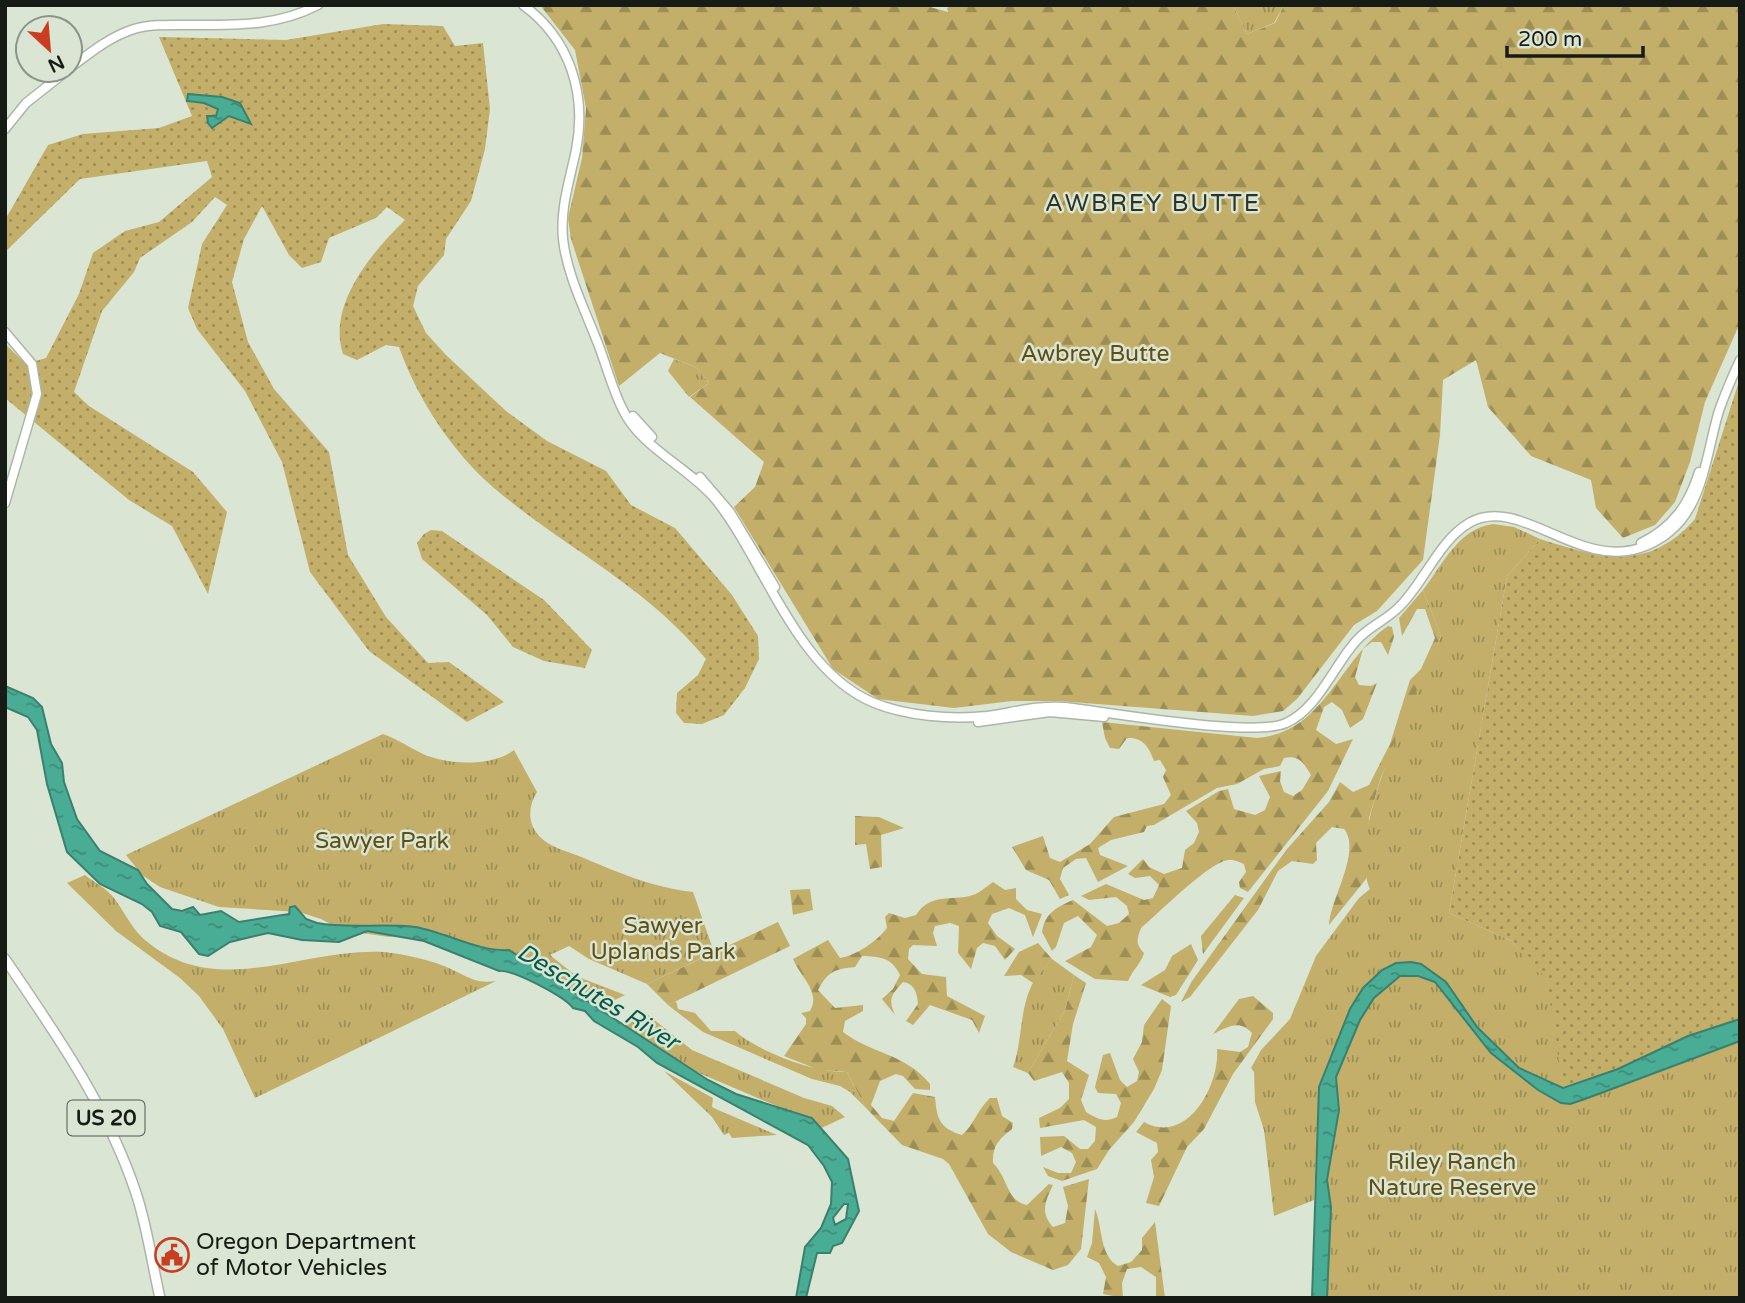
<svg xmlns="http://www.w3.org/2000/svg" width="1745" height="1303" font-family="'Varela Round',sans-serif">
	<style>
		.grass { fill: url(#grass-dots) }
		.forest { fill: url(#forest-firs) }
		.park { fill: url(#park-tufts) }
		.water { fill: url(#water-ripples); stroke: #3a806e; stroke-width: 2; fill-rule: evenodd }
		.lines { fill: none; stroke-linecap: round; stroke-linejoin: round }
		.secondary-casing { stroke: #acb6a7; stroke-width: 11 }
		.primary-casing { stroke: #acb6a7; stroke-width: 12 }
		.secondary { stroke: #fff; stroke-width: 8 }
		.primary { stroke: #fff; stroke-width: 9 }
		.labels { text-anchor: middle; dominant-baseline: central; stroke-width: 5; stroke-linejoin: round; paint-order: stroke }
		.shield { fill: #dae5d4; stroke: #52584e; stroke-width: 2 }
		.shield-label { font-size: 21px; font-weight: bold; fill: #171b15 }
		.park-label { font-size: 23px; fill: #5f4f14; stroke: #dae5d4 }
		.poi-label { font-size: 23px; fill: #171b15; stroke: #dae5d4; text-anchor: start }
		.neighbourhood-label { font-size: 24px; letter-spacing: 2px; fill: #2c3428; stroke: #dae5d4 }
		.water-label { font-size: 24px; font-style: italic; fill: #035a4a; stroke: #dae5d4 }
	</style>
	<defs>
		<pattern id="grass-dots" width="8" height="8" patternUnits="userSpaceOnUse" patternTransform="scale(1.75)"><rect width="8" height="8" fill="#c3af6a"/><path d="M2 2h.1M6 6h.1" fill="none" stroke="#9d8e56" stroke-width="1.8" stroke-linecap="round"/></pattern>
		<pattern id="forest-firs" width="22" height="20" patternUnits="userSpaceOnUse" patternTransform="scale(1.75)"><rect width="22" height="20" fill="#c3af6a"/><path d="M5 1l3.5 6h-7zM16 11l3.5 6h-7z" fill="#9d8e56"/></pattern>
		<pattern id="park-tufts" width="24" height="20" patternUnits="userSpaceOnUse" patternTransform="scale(1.75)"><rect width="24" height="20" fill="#c3af6a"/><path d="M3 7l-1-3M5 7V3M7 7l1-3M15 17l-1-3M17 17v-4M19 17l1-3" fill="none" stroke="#9d8e56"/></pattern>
		<pattern id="water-ripples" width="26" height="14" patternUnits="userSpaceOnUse" patternTransform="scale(1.75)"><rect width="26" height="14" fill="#49ac94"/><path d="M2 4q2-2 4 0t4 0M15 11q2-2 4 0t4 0" fill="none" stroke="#3c8b78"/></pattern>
	</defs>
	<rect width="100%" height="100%" fill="#dae5d4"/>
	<g class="grass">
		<path d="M383,24l60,2 12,20 28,-3 7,66 -5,40 -14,52 -25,38 -2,16 -26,31 -5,20 13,27 20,22 60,56 41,30 59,30 25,34 44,23 57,67 26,41 1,23 -14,29 -21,27 -22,9 -18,-1 -8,-10 1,-20 21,-18 8,-16c-62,-75 -140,-110 -212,-171 -42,-36 -77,-90 -95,-141l-13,-2 -29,15 -14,-6c-16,-49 29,-102 62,-134l-18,-13 -11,11 -47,20 -8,24 -19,6 -13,-13 -27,-49 -18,33 -12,43 16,60 26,47 55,63 19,103 38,62 42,46 21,-1 55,40 -37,20 -98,-71 -59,-79 -28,-110 -37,-71 -48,-62 -9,-21 14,-64 25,-39 -12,-8 -23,25 -52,36 -6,14 -32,39 -28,81 15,14 104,66 34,40 -19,82 -36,-68 -43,-26 -124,-102v-54l21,20 20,-6 33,-64 14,-41 32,-22 34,-9 53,-45 -5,-16 -127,18 -75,73v-32l43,-75 35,-11 76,-6 33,-12 -33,-79 127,3z"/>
		<path d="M1740,378v641l-52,17 -70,33 -56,18 -28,-115 -22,-31 -63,-28 58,-337 33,-37c61,19 107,34 155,-20z"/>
		<path d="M431,530l11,1 102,69 48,50 -7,18 -41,-7 -31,-14 -26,-32 -65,-56 -5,-16 7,-9z"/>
	</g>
	<g class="forest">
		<path d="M540,5h383l25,7 -1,-4 6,-3h280l14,29 28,-11 9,-18h456v318l-35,79 -15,60 -15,40 -20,23 -32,13 -27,-30 -5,-28 -60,-24 -43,-49 -12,-47 -33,20 -3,55 -17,125 -46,51 -23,14 -57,74 -14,12 -30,5 -195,-15h-46l-58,7 -76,-9 -45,-30 -99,-162 21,-20 9,-25 -74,-65 19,-14 -14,-16 -35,-14 -41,33 -48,-147 -3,-21 14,-60 4,-50 -11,-58z"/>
		<path d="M1423,590l18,46 -60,141 -12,41 -3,61 -37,46c1,-25 33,-74 15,-96l-12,-2 -16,16 1,17 -4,4 -21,-3 -14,10 -20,39 -68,87 -9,5 11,-21 95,-132 42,-47 11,-20 13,10 16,-7 21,-41 20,-64 11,-11 14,-31 -10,-29h-8l-15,27 -3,-18z"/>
		<path d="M1388,626l4,1 2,10 -6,18 -7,-13h-9l-9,7 -8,28 4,8 12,1 6,-3 -14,36 -13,9 -8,-18 -10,-8 -8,5 -8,23 20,14 17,-5 -25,52 -80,101 -8,-4 -1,-6 7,-10 -2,-8c-6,-2 -10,-5 -16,-4 -20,3 -69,53 -87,68 -4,11 -6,16 3,25 -2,9 -12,18 -16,28l-33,-2 -30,-18 26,-14 6,-12 -19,-19 -14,7 -8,24 -4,4 -10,-19c3,-19 15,-25 31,-32l34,26 12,-3 10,-9 -2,-8 -11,-9 -27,3 -8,-4 25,-12 38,16 9,-2 6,-13 -9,-9 -15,2 -7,-4 15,-15 6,8 15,7 18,-6 3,-18 9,-7 5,-11 -2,-9 -11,-12 33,-20 9,-2 6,20 21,6 10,-5 5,-13 -11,-21 22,-5 -1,10 4,11 9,4 9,-6 9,-15c-7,-12 -12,-20 -27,-17l-4,8 -16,3 -27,15 -20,4 -63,37 -7,1 -3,6 -33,8 -13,8 2,7 28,11 -30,16 -12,-24 -10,1 -13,9 -3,11 9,16 -9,4 -11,-19 -23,-10 -14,-23 31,-11 7,22 10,4 30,-18 24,-27 50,-13 7,-9 -8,-18 3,-7 -6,-10 -6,1c-5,-14 -11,-24 -27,-23l-8,11 -9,-1 -5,-10 -3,-16 155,16c68,-6 80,-76 131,-112z"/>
		<path d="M855,816l24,1 25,11 -23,7 1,32 -12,2 -4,-25 -11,1z"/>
		<path d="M993,882l12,8 11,-2v11l11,11 15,4 -9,23 -8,-22 -16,-7 -17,6 -4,9 9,13 18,13 -10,11 -10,-14 -12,-3 -6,5 -6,21 -13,-16 1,-27 -9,-3 -15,3 -2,7 4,13 -24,-1 -4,4 -1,10 14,15 24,3 1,19 38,20 -6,17 -7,-13 -42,-15 -17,20 -7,-4 12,-17c-1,-11 -3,-20 -15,-22 -12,13 -15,17 -8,33l-13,-16 11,-10 7,-14c-9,-18 -19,-18 -38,-19l-7,11c-20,2 -27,4 -37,23l17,18 28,-3v6l-18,10 -2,11c28,22 62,21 87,52v6l-15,-1 -12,-13 -7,-2 -16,7 -9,24 11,13 12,3 19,-28 22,4c2,20 3,31 27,38 12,-10 15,-25 28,-37h7l5,18 11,7 -1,6c-13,10 -20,17 -19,34 15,14 13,38 34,42l22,-21 4,1c-8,17 -13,27 0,42l12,-4 3,-17 -5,-19 26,-8 -8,70 -13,16 -15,5 -42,-18 -23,-18 -39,-70 -6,-5 -41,-14 -37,-38 -18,-35 -28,-2 -35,-14 22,-32v-6l-5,-5 9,-2c11,-19 -9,-33 -17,-52l35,-19 12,18c17,-3 36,-16 47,-30l-2,-11 4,-4 16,5 11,-3c15,-23 34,-13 57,-20 7,-2 14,-9 20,-13z"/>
		<path d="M810,889l3,21 -20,5 -3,-25z"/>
		<path d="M1235,895l9,3 -41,56 -2,-18z"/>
		<path d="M778,922l12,24 -122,59 -21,-21z"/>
		<path d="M1038,943l14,16 -19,24 -12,-8 -17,1 15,-24z"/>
		<path d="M1191,944l7,16 -22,35 -6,2 -29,-12 24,-15 7,-14z"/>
		<path d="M1074,975l12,8 -13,41 -6,37 22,14 -8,25 5,12c12,7 18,11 31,5l4,-14 -5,-9 -18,-1 -3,-6 8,-32 7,-2 10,27 7,7 10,-6 2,-9 -6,-13 9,-17 2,-17 18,-26 9,7 -9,64 -8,19 -20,33 -25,28 -12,19 -35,12 -14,-5 -5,-9 15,6h13l5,-11 -4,-9 -11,-6 -20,9 -1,-19 24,-1 16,13h8l7,-8 1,-14 -12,-7 -44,8 -1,-10 21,-10 9,-9v-16l-7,-11 -28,9 -6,-8 37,-63z"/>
		<path d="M1253,996l20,17v6l-40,55 -29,55 -17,18 -28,59 -13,-3 8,-26 -3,-17 7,-8 -1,-9 -21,-11 8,-10c43,24 76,-37 73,-73l23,3 8,-5 4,-14c-13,-14 -24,-6 -39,1l26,-35z"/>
		<path d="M1095,1209c8,18 4,46 23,57l13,-4 11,-12v-12l13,-16 10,76h-9v-21l-15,-10 -14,2 -5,14 1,15 -20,-4 3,-17 -7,-14 -12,-6 5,-14z"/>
	</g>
	<g class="park">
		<path d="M1233,5h51l-10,18 -27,11z"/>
		<path d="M674,359l21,8 14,16 -20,14 -21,-26z"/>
		<path d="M1493,524l21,3 26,12 -33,37 -58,337 63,28 22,30 12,4 17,113 -44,-20 -42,-41 -31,-45 -25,-18 -25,-1 -14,7 -19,18 -13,21 -20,55 -6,8 -6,37 -4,91 -40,16 -10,-86 -9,-28 -1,-30 -3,-4 10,-18 29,-31 26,-63 43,-58 11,-9c-26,-56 47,-198 71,-253l-18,-46c19,-25 36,-62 70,-66z"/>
		<path d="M383,734c14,5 26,13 40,20 25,11 69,13 91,-4l23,42c-9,14 -10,32 3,45 10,10 26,14 39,19 38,16 72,31 114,36l21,60 -67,32 -58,-25 -20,-13 -19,9 26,21 49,19 -33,16 -16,-17 -27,-17 -110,-45 -50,5 -47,-7 -21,-11 -22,-7 -80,-5 -59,-20 -18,-12 -16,-20z"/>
		<path d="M85,875c9,7 22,14 29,23 12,16 19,34 36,46 71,55 155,3 234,8 20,2 48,8 67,17 17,8 25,15 45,12l-241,117 -32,-69 -24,-33 -19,-18 -64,-47 -49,-48z"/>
		<path d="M1052,959l22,16 -9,35 -37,63 -15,-6c10,-27 6,-60 21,-86 5,-7 12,-14 18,-22z"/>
		<path d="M1408,974l27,8 56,71 46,37 24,13 24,-4 155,-58v257h-413l4,-91 -4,-27 12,-70 -3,-33 24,-57 14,-22 27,-22z"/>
		<path d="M676,1001l2,8 17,4 16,18h24c24,21 79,42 112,41l18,35 -15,-15 -10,-6 -28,-7 -109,-47 -35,-27z"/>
		<path d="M647,1014l45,36 112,48 28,8 13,11 -30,14 -29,-21 -108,-46 -58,-37z"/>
		<path d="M664,1071l49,27 -1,9 6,3 59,25 -45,3 -3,-5 -5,2 -12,-18z"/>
	</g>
	<g class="water">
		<path d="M188,94l34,3 18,6 11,21 -22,-8 -17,12 -4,-5 -1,-7h9l2,-7 -14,-6 -17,-2z"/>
		<path d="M5,686l28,12 9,9 9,37 11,19 2,19 13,37 23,32 38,19 9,14 25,25 10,2 11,-4 7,8 21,-4 18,11 50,-8 1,-7 5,-1 11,13 11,4c31,6 66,0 98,4 31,5 63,25 94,23l199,130 28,14 76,24 36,41 11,52 -17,32 -9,3 -3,7h-13l-11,45h-10l9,-51 16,-19 10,-24 1,-22 -8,-16 -16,-21 -151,-82 -19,-16 -44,-26 -9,-10 -12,-3c-8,-11 -60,-39 -74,-37l-75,-30 -57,-10 -28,11 -37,-2 -34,-7 -38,9 -22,14 -9,-2 -18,-22 -21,-6 -8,-14 -10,-8 -42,-20 -33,-32 -20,-68 -10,-54 -9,-13 -23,-10zM844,1204h4l-2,15 -11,6 -2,-7z"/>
		<path d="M1411,962l10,2 25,18 31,45 42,41 44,20 55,-19 70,-33 52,-17v22l-155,58 -15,5 -9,-1 -23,-13 -47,-37 -56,-71 -17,-6h-18l-26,22 -14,22 -24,57 3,33 -12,70 4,27 -4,91h-15l7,-211 31,-78 13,-21 19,-18 14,-7z"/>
	</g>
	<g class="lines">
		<g class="secondary-casing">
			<g id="secondary">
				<path d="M523,5c47,34 64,89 53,145 -6,29 -16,58 -13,89 4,37 24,75 37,110 7,19 13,41 22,59 18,40 67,59 94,92 49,62 80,169 156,202 33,14 80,18 115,14 27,-4 51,-11 78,-9 42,5 189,31 221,16 32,-14 48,-58 71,-83 14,-15 32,-21 45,-36 23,-24 38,-64 67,-81 50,-29 108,46 171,25 62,-21 63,-81 78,-134 6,-19 14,-36 22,-54"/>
				<path d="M70,68c20,-15 39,-31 64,-39 17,-5 35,-4 53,-4 46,0 89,2 131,-20"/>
				<path d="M5,129l21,-26 42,-33"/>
				<path d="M5,332l27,32 5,30 -32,109"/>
				<path d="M633,416l19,21"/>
				<path d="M700,477l30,35 45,75"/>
				<path d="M1641,543c31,-15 48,-38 58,-71"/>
				<path d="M978,722l72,-10 54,5"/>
			</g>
		</g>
		<g class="primary-casing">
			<path id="primary" d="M5,959c51,75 102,147 131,234 11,33 16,70 24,105"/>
		</g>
		<use href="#secondary" class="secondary"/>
		<use href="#primary" class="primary"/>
	</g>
	<defs>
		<g id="civic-ring" transform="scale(1.75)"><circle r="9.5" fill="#dae5d4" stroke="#c93e21" stroke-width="1.5"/><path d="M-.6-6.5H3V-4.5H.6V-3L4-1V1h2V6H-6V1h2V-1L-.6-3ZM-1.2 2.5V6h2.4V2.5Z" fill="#c93e21"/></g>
	</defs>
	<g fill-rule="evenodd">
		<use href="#civic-ring" x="172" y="1255"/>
	</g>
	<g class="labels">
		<rect class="shield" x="67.5" y="1100.5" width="77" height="35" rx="5"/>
		<g class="shield-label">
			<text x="106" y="1118">US 20</text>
		</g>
		<g class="park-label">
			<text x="1095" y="354">Awbrey Butte</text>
			<text x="382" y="841">Sawyer Park</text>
			<text x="663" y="926">Sawyer<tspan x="663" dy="26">Uplands Park</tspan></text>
			<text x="1452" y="1162">Riley Ranch<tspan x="1452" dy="26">Nature Reserve</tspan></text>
		</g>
		<g class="poi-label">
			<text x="196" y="1242">Oregon Department<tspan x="196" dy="26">of Motor Vehicles</tspan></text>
		</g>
		<g class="neighbourhood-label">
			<text x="1153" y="203">AWBREY BUTTE</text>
		</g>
		<g class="water-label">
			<text transform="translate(598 997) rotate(31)">Deschutes River</text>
		</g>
	</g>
	<rect width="1745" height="1303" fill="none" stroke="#171b15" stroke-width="14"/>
	<g transform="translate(49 49) rotate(154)"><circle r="33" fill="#dae5d4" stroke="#8c9488" stroke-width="2"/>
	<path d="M0-5L12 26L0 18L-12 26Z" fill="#c93e21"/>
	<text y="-10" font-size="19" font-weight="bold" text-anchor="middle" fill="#171b15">N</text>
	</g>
	<path d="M1507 46v10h136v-10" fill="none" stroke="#171b15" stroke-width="3.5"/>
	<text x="1518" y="46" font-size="21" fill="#171b15" stroke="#dae5d4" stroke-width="5" paint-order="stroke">200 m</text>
</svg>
